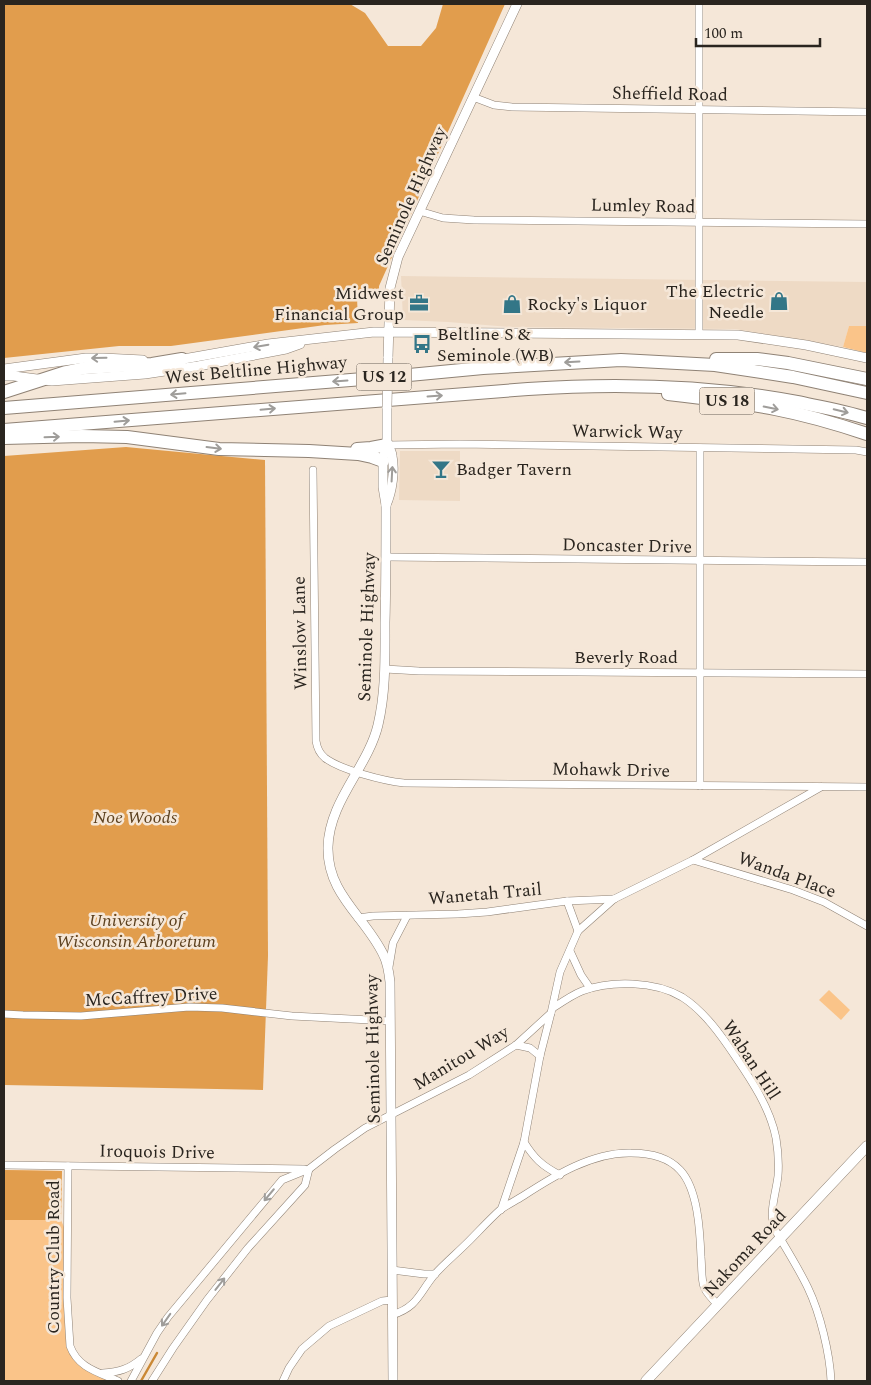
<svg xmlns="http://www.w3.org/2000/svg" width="871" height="1385" font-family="Spectral,serif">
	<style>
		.built { fill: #eedac5 }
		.green { fill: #fac489 }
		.forest { fill: #e19d4d }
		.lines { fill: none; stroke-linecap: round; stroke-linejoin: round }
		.stream { stroke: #ca8835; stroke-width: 2.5 }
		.minor-casing { stroke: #8f8275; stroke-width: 8 }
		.tertiary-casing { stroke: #8f8275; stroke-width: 10 }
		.secondary-casing { stroke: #8f8275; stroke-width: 11 }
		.motorway-casing { stroke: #8f8275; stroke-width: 14 }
		.minor { stroke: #fff; stroke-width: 7 }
		.tertiary { stroke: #fff; stroke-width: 9 }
		.secondary { stroke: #fff; stroke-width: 10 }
		.motorway { stroke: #fff; stroke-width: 12 }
		.tertiary-bridge-casing { stroke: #8f8275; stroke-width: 10; stroke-linecap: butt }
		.tertiary-bridge { stroke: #fff; stroke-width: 9 }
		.oneway { stroke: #9f9d9a }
		.labels { text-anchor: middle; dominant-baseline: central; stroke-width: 5; stroke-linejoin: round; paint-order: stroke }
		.shield { fill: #f5e7d8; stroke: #675f56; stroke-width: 1 }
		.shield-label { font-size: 16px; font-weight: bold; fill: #2a251f }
		.street-label { font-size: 18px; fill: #2a251f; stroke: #f5e7d8 }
		.poi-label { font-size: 18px; fill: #2a251f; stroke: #f5e7d8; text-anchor: start }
		.park-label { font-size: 18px; font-style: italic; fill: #5d411f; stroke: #f5e7d8 }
	</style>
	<rect width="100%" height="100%" fill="#f5e7d8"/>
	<g class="built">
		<path d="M401,276l466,6v44h-18l-6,21 -108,-18 -224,-2 -63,-5 -45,-2z"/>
		<path d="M400,451h60v50l-61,-1z"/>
	</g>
	<g class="green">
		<path d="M849,326h18v27l-24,-6z"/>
		<path d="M829,990l21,20 -9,10 -22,-20z"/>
		<path d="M4,1170l58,1 -1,49 6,14 1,101 11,27 39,19h-114z"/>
	</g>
	<g class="forest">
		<path d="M4,4h346l15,9 23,33h33l15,-18 7,-24h62l-126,282v7l-22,4 1,26 -33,2 -154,21h-52l-115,12z"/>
		<path d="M126,447l139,13 3,496 -5,134 -259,-5v-629z"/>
		<path d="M4,1170l58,1 -1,49h-57z"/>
	</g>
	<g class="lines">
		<path class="stream" d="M141,1381l16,-28"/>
		<g class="minor-casing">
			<g id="minor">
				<path d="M699,4v331"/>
				<path d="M473,97l21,8 18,2 355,5"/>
				<path d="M419,211l24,7 31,2 393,4"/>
				<path d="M387,445l73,-1 396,6 11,2"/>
				<path d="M700,448v338"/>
				<path d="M313,470l3,271c1,7 3,12 9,17 16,12 59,23 79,25l463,4"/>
				<path d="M386,557l481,5"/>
				<path d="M385,669l34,2 448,3"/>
				<path d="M693,860l100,30 31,12 43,24"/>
				<path d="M567,901l11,30"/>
				<path d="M358,918l15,-2 85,-2 29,-2 80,-11 47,-2"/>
				<path d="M570,951l11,24 9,13"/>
				<path d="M389,967l4,-24 14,-27"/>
				<path d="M553,1008c9,-6 19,-13 29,-17 29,-11 73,-10 100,6 22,14 39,38 53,59 17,25 35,52 41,82 2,12 3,25 2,38 -2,17 -9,35 -4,52 11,19 25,41 34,60 12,25 22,66 23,93"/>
				<path d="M4,1014l19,1 58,1 108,-9 33,1 70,8 98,5"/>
				<path d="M516,1045l14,3 10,8"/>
				<path d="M524,1142c10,16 18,24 36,33"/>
				<path d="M4,1165l300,4"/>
				<path d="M68,1166l-1,132 3,48c8,22 28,26 48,35"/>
				<path d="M501,1210l23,-68 16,-86 11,-43"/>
				<path d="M392,1270l32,4h11"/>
				<path d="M392,1315c26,-8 27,-22 43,-41 10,-11 22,-21 33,-32 10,-10 21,-22 32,-32 7,-5 15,-9 23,-14 31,-20 69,-44 108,-43 17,0 36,3 49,17 18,19 20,61 21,87 1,9 0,21 3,30 3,7 9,13 14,18"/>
				<path d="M103,1373c16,-1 26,-4 38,-14"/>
				<path d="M131,1381l26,-48 11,-16 114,-137 27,-11 26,-20 30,-21 104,-53 47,-30 35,-32 9,-41 18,-41 36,-32 79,-39 128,-73"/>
				<path d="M152,1381l21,-33 34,-48 41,-52 57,-63 4,-16"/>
				<path d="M283,1381l6,-13 13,-19 27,-23 53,-25 10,-1"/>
			</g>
		</g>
		<g class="tertiary-casing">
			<g id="tertiary">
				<path d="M388,358l2,-70 8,-31 119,-253"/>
				<path d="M178,360l90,-16 106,-12 364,3 68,10 61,13"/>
				<path d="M4,369l82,-11h17l40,2"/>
				<path d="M4,376h10l38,5 93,-7 53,-8 88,-17 14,-5"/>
				<path d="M387,407v38l-4,13v29l3,18c0,39 0,78 -1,118 0,34 1,68 -7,102 -10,42 -49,76 -50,122 -1,48 38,70 56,109 4,8 5,17 6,26l3,399"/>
				<path d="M386,505c6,-13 9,-35 6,-49 0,-5 -3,-8 -5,-11"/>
			</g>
		</g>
		<g class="secondary-casing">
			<path id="secondary" d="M646,1381l221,-235"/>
		</g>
		<g class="motorway-casing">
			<g id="motorway">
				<path d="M716,359h41l31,4 79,16"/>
				<path d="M4,392l62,-20 19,-4 67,-4 30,-5"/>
				<path d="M668,394c36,4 72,8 107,15 31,6 62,15 92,25"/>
				<path d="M4,408l384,-31 95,-9 138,-8 94,5 78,12 74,16"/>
				<path d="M4,430l524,-41c90,-6 180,-4 269,13 24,5 47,9 70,16"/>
				<path d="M4,438l78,-2 45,1 92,12 90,2 49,3 14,3 11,4"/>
				<path d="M357,449l14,-1 16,-3"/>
			</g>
		</g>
		<use href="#minor" class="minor"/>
		<use href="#tertiary" class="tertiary"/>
		<use href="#secondary" class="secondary"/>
		<use href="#motorway" class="motorway"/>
		<g class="tertiary-bridge-casing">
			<path id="tertiary-bridge" d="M387,407l1,-49"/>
		</g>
		<use href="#tertiary-bridge" class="tertiary-bridge"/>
	</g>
	<defs><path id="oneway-shaft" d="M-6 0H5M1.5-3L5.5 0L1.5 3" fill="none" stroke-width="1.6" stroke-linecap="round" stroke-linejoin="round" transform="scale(1.25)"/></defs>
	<g class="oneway">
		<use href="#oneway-shaft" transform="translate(261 346) rotate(170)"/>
		<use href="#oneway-shaft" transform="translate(99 358) rotate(179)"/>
		<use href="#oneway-shaft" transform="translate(572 362) rotate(177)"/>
		<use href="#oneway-shaft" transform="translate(340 381) rotate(176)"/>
		<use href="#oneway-shaft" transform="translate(178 394) rotate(175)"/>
		<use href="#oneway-shaft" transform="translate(435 396) rotate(-4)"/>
		<use href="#oneway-shaft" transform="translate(771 408) rotate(11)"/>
		<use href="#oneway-shaft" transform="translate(268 409) rotate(-5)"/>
		<use href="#oneway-shaft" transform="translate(841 411) rotate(13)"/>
		<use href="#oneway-shaft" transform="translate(122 421) rotate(-5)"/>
		<use href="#oneway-shaft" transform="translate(52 437) rotate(-2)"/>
		<use href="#oneway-shaft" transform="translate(214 448) rotate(7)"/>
		<use href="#oneway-shaft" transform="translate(392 474) rotate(-87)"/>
		<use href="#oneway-shaft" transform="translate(269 1195) rotate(130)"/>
		<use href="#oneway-shaft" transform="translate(220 1284) rotate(-52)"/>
		<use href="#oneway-shaft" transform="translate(166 1320) rotate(125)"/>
	</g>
	<defs>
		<g id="shop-bare" transform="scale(1.5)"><path d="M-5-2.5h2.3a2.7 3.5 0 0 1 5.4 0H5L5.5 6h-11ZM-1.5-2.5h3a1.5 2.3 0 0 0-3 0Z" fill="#337687" stroke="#f5e7d8" stroke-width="2.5" paint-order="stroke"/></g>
		<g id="office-bare" transform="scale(1.5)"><path d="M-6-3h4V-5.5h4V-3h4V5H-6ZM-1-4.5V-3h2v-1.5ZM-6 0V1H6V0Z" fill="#337687" stroke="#f5e7d8" stroke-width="2.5" paint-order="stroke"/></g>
		<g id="bus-bare" transform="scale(1.5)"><path d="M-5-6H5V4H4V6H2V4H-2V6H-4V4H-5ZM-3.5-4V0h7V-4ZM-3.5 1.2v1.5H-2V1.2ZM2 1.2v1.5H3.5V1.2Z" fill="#337687" stroke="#f5e7d8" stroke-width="2.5" paint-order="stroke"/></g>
		<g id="bar-bare" transform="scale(1.5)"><path d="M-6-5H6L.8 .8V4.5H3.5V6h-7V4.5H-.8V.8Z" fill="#337687" stroke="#f5e7d8" stroke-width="2.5" paint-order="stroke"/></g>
	</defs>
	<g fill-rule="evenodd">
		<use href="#shop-bare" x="779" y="301"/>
		<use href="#office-bare" x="419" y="303"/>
		<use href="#shop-bare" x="512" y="304"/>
		<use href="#bus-bare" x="422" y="344"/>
		<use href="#bar-bare" x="441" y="469"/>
	</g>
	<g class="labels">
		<g class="shield">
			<rect x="356.5" y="363.5" width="55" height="27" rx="4"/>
			<rect x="699.5" y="387.5" width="55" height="27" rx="4"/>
		</g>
		<g class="shield-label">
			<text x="384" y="377">US 12</text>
			<text x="727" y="401">US 18</text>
		</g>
		<g class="street-label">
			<text transform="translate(670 94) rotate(1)">Sheffield Road</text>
			<text transform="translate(411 196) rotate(-66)">Seminole Highway</text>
			<text transform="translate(643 206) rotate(1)">Lumley Road</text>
			<text transform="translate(256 370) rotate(-5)">West Beltline Highway</text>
			<text transform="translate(627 432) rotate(1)">Warwick Way</text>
			<text transform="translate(627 546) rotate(1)">Doncaster Drive</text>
			<text transform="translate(367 627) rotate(-88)">Seminole Highway</text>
			<text transform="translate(300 633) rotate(-91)">Winslow Lane</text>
			<text x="626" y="657">Beverly Road</text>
			<text transform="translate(611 770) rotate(1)">Mohawk Drive</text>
			<text transform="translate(787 875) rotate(20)">Wanda Place</text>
			<text transform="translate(485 894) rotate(-5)">Wanetah Trail</text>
			<text transform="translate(151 997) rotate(-3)">McCaffrey Drive</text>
			<text transform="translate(373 1049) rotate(-91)">Seminole Highway</text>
			<text transform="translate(461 1058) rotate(-31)">Manitou Way</text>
			<text transform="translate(751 1060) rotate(57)">Waban Hill</text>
			<text transform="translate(157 1152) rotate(1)">Iroquois Drive</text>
			<text transform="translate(745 1253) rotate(-47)">Nakoma Road</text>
			<text transform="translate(53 1257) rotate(-90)">Country Club Road</text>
		</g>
		<g class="poi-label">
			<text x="764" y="291" text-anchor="end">The Electric<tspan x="764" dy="21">Needle</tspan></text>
			<text x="404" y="293" text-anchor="end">Midwest<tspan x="404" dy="21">Financial Group</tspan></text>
			<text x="527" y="304">Rocky's Liquor</text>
			<text x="437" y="334">Beltline S &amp;<tspan x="437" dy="21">Seminole (WB)</tspan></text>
			<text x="456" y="469">Badger Tavern</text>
		</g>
		<g class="park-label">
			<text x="135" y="817">Noe Woods</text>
			<text x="136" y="920">University of<tspan x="136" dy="21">Wisconsin Arboretum</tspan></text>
		</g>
	</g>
	<rect width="871" height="1385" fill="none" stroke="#2a251f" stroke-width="10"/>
	<path d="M696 38v8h124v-8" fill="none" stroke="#2a251f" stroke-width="2.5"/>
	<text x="704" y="38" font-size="15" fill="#2a251f" stroke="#f5e7d8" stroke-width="4" paint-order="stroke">100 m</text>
</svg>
